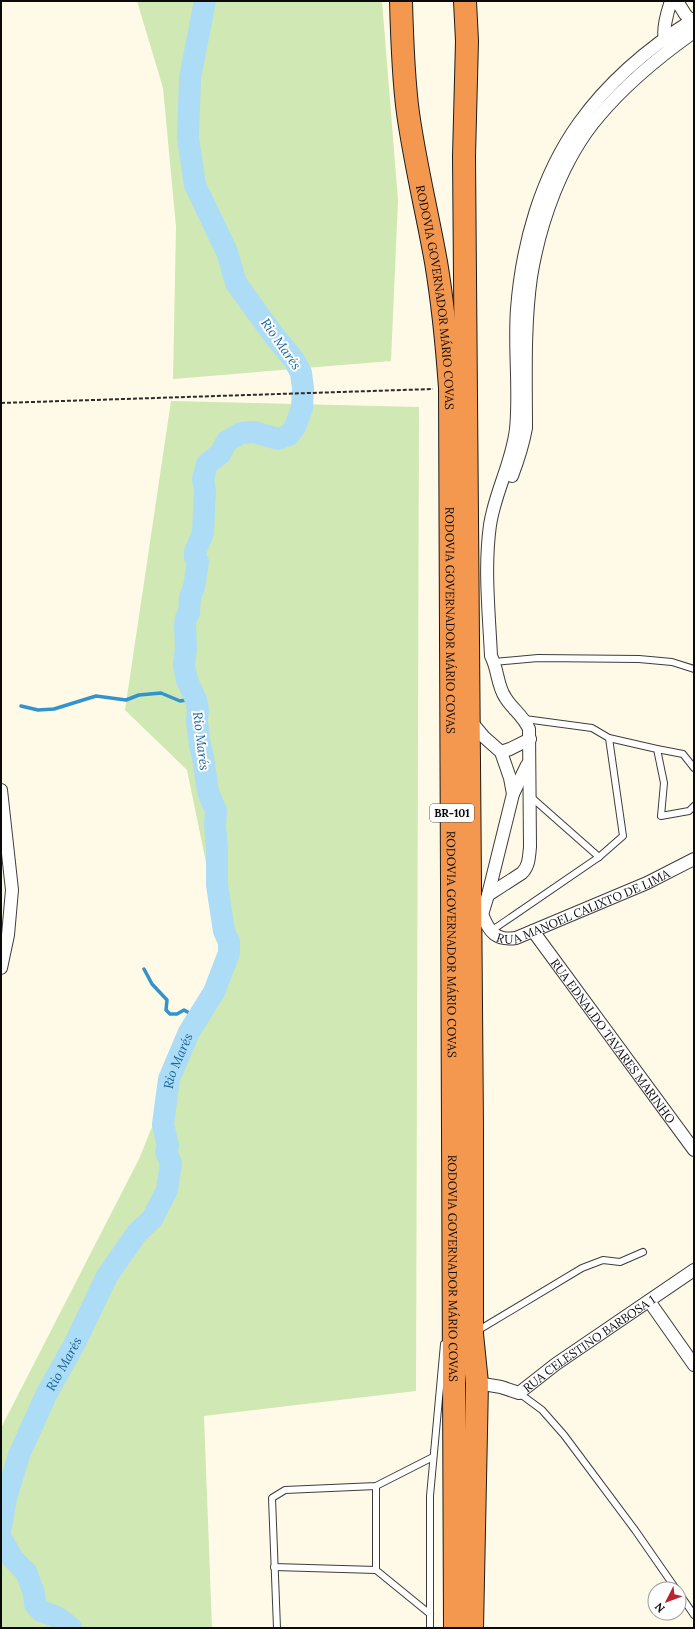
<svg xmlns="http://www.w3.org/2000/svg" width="695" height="1629" font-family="Lora,serif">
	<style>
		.green { fill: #d0e8b3 }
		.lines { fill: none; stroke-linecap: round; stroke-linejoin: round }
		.stream { stroke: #3493cd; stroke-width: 3.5 }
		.river { stroke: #addcf6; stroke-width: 22 }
		.lane-casing { stroke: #3d3d3d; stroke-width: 8 }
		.street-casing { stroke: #3d3d3d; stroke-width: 14 }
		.highway-casing { stroke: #1b1b1b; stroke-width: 24 }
		.path { stroke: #2c2c2c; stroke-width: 2; stroke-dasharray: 4 2; stroke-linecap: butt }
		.lane { stroke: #fff; stroke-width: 6 }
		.street { stroke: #fff; stroke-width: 12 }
		.highway { stroke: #f49850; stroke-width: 22 }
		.labels { text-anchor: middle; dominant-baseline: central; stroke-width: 4; stroke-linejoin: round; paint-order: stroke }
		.shield { fill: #fff; stroke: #545454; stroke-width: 1 }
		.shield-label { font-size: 11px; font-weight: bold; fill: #0a0a0a }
		.street-label { font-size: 12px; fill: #0a0a0a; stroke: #fff }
		.water-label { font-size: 13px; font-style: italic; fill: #15649b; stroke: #fff }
	</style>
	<rect width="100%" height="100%" fill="#fffae8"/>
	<g class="green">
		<path d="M137,1h245l16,199 -7,161 -218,18 3,-152 -13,-139z"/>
		<path d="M171,401l248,6 -3,984 -212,25 8,212h-211v-200l138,-269 85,-209 -37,-180 -62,-60z"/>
	</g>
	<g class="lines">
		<g class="stream">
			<path d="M21,706l17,4 16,-1 42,-13 30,4 13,-5 22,-2 19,8 6,-1 7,-5"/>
			<path d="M144,969l8,15 15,16 -1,10 4,4h7l7,-4 14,8"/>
		</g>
		<g class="river">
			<path id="s1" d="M1,1527l5,-29 13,-43 27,-60 29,-52 32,-67 30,-43 15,-14 15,-29 4,-27 -5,-11 2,-6 -5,-22 6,-45 20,-47 25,-40 15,-39v-11l-5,-11 -7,-46v-37l-2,-23 1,-14 -8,-19 -5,-35 -3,-11 -3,-25 1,-12 -2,-9 -9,-20 -3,-15 2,-17 -1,-22 1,-8 3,-5 1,-16 4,-10 4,-25 -3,-5v-5l8,-19 2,-43 -2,-11 4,-15 13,-10 7,-13 14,-8 13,-1 24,7 11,-4 6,-8 7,-19 1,-20 -2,-15 -7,-13 -22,-27 -36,-50 -9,-31 -32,-67 -7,-47 2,-60 15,-77"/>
			<path d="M1,1538l12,21 13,13 8,21 1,11 6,7 16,6 14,11"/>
		</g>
		<g class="lane-casing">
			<g id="lane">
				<path d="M494,662l44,-4 101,1 33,3 22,7"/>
				<path d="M609,738l48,11 7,34 -3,33 28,-5 5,-5"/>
				<path d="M657,749l26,5 11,14"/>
				<path d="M531,797l68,60"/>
				<path d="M491,931l108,-74 24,-21 -14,-98 -17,-10 -67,-9"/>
				<path d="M477,1331l105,-63 21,-8 17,2 23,-10"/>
				<path d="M519,1393l23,17 22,25 71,95 41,59"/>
				<path d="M376,1486v84"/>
				<path d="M274,1567l102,3 54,44"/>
				<path d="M679,1593l15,22"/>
				<path d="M277,1628l-5,-130 13,-8 91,-4 57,-29"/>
				<path d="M430,1628v-132l14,-152"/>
			</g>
		</g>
		<g class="street-casing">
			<g id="street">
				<path d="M677,1l8,13 9,10"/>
				<path d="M666,42c-5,-8 2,-32 5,-41"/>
				<path d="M512,476c6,-16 11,-31 14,-48 0,-50 -2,-101 5,-151 9,-55 31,-118 68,-161 27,-32 61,-60 95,-84"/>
				<path d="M469,719l15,18 17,15 9,26 3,16"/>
				<path d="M501,752l9,-3 20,-10"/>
				<path d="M1,790l11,100 -4,45 -7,33"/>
				<path d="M488,895l34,-22c7,-7 7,-16 8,-26l-1,-118c-6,-14 -17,-20 -24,-32 -8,-12 -7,-28 -14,-41 -2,-43 -7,-88 -1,-131 5,-33 22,-62 26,-96 4,-40 -2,-80 1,-120 5,-65 24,-133 62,-186 30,-42 72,-77 115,-104"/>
				<path id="s2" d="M482,914c7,18 14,27 34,24l131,-55 47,-24"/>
				<path d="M480,921l8,-26 25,-101 14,-29"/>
				<path id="s3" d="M533,931l161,219"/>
				<path d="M649,1301l45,64"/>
				<path id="s4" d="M477,1383l24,4 18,6 37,-29 138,-94"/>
			</g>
		</g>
		<g class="highway-casing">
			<g id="highway">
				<path id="s5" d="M401,1c1,37 2,75 7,112 7,50 19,99 28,149 7,42 11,84 14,126l5,1240"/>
				<path d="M465,1l2,40 -3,115 8,970v208l5,49 -5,245"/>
			</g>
		</g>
		<path class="path" d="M1,403l432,-14"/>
		<use href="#lane" class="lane"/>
		<use href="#street" class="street"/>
		<use href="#highway" class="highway"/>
	</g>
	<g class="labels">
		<rect class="shield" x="430" y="804" width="44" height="18" rx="3"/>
		<g class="shield-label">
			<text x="452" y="813">BR-101</text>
		</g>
		<g class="street-label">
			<text stroke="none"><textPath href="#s5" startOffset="299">RODOVIA GOVERNADOR MÁRIO COVAS</textPath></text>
			<text stroke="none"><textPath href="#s5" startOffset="623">RODOVIA GOVERNADOR MÁRIO COVAS</textPath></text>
			<text stroke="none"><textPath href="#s2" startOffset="120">RUA MANOEL CALIXTO DE LIMA</textPath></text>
			<text stroke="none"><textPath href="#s5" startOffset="947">RODOVIA GOVERNADOR MÁRIO COVAS</textPath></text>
			<text stroke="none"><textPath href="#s3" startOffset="136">RUA EDNALDO TAVARES MARINHO</textPath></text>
			<text stroke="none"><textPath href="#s5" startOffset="1271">RODOVIA GOVERNADOR MÁRIO COVAS</textPath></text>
			<text stroke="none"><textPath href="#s4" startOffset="129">RUA CELESTINO BARBOSA 1</textPath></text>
		</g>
		<g class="water-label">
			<text transform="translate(281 344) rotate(55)">Rio Marés</text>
			<text transform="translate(201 741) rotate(83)">Rio Marés</text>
			<text stroke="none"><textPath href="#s1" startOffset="513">Rio Marés</textPath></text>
			<text stroke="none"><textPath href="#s1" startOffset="176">Rio Marés</textPath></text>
		</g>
	</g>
	<rect width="695" height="1629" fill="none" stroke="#0a0a0a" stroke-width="4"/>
	<g transform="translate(667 1601) rotate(228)"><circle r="19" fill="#ffffff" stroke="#9d9d9d"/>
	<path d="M0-3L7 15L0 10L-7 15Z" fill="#b9242e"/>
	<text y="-6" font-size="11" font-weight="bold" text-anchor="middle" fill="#0a0a0a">N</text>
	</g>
</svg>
